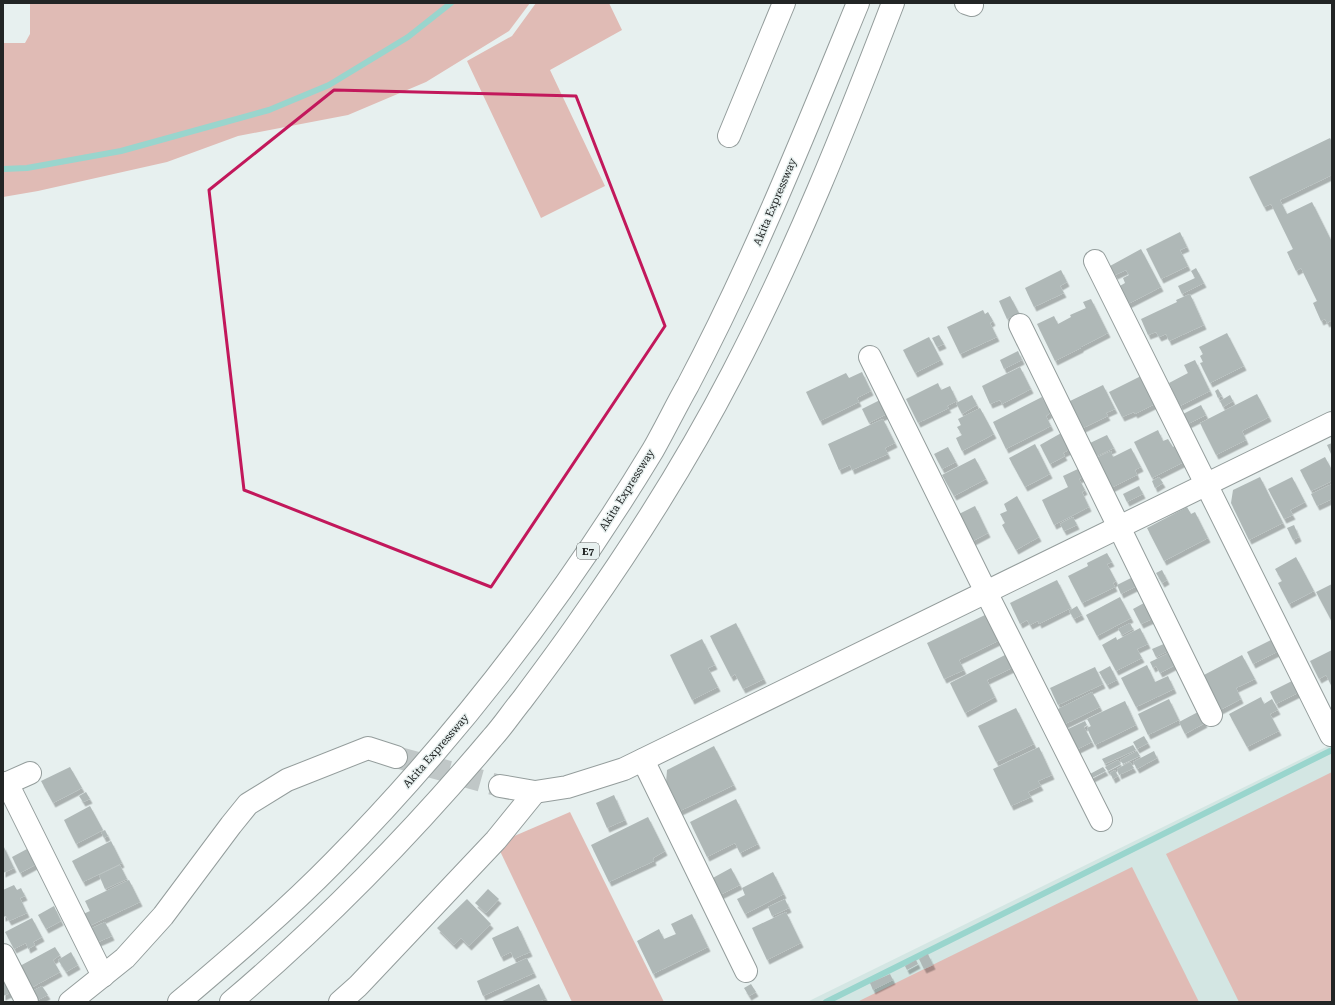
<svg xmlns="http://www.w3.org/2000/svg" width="1335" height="1005" font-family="'Roboto Serif',serif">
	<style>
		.built { fill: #d3e6e3 }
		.green { fill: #e0bbb5 }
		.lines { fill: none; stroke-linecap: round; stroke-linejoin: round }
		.stream { stroke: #99d5cd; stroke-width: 6 }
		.building { fill: #afb8b7; filter: url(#shadow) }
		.minor-tunnel { stroke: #c0c7c7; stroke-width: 22; stroke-dasharray: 22 11; stroke-linecap: butt }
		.minor-casing { stroke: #949d9c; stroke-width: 24 }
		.motorway-casing { stroke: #949d9c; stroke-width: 24 }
		.minor { stroke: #fff; stroke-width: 22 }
		.motorway { stroke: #fff; stroke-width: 22 }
		.marked { fill: none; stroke: #c2185b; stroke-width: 3; stroke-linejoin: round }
		.labels { text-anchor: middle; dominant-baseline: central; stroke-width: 3; stroke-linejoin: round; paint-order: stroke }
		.shield { fill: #e7f0ef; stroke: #5d6262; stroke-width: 1 }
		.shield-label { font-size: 10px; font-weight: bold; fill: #222525 }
		.street-label { font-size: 11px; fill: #222525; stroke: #e7f0ef }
	</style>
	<defs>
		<filter id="shadow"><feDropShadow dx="2.5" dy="4.5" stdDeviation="0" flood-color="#0004"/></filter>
	</defs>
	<rect width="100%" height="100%" fill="#e7f0ef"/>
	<path class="built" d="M1332,744v258h-525z"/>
	<g class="green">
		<path d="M30,3h500l-21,28 -83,51 -78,33 -110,21 -71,26 -129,29 -35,6v-154h22l5,-9z"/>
		<path d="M536,3h73l13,27 -72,40 55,116 -64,32 -74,-157 45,-25z"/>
		<path d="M1332,772v230h-93l-73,-148z"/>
		<path d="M570,812l94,190h-92l-72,-151 5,-11z"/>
		<path d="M1132,867l67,135h-342z"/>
	</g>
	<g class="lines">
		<g class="stream">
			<path d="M3,169l24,-1 94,-17 148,-41 60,-25 79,-48 43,-34"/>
			<path d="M826,1002l506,-252"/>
		</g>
	</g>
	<g class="building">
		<path d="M1330,138l2,4v33l-52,25 7,14 25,-12 20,40v78l-5,3 -2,-4 -4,2 -8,-18 4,-2 -16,-33 -5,3 -9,-19 6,-3 -22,-45 -7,3 -15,-30z"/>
		<path d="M1180,232l7,15 -7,3 8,16 -27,13 -15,-30z"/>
		<path d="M1141,249l20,38 -33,17 -10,-17 7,-4 -2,-5 6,-3 -3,-5 -11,5 -5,-9z"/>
		<path d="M1196,268l8,15 -22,11 -4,-8 17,-8 -4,-7z"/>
		<path d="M1061,270l6,12 -7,4 4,7 -30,14 -9,-19z"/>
		<path d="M1190,294l14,31 -35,16 -3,-7 -7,3 -3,-5 -8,3 -7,-16 36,-17 -1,-2z"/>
		<path d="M1010,296l9,17 -12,6 -8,-18z"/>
		<path d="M1091,299l17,34 -27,14v1l-26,13 -18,-37 17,-8 4,8 13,-7 -1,-2 16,-7 -3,-6z"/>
		<path d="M983,310l2,4 3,-2 5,9 -3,2 7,14 -37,17 -13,-27z"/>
		<path d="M1227,333l17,33 -34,17 -10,-20 3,-1 -3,-6 3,-2 -4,-7z"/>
		<path d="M939,335l5,9 -7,3 -5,-9z"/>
		<path d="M929,337l12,23 -26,13 -12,-23z"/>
		<path d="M1018,351l4,9 -18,9 -4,-9z"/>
		<path d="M1195,360l15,31 -30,15 -11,-23 19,-10 -4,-8z"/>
		<path d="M1020,367l11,22 -29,15 -2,-4 -10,4 -8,-18z"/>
		<path d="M862,372l9,19 -14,7 2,4 -39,19 -14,-29 40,-19 3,5z"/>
		<path d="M1143,375l14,28 -22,11 -1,-2 -12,5 -13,-25z"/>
		<path d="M938,383l3,7 9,-4 7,15 -10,5 2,2 -31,15 -12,-24z"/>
		<path d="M1103,385l12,24 -9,4 2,3 -27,13 -13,-27z"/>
		<path d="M1218,389l4,7 -4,2 -3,-7z"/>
		<path d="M1257,394l12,23 -27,14 4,9 -30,15 -16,-32z"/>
		<path d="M972,395l5,10 -15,9 -6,-11z"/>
		<path d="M1230,395l3,6 -10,6 -3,-6z"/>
		<path d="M1042,397l8,16 -4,3 5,10 -45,23 -13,-27z"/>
		<path d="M880,400l7,14 -18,9 -7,-14z"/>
		<path d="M1201,405l5,10 -18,9 -5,-10z"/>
		<path d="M980,408l14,26 -32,17 -6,-13 6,-3 -5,-8 4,-2 -3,-6z"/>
		<path d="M883,419l12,24 -10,5 3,6 -36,16 -2,-5 -11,5 -11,-26z"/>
		<path d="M1158,430l5,11 5,-2 5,8 3,-2 8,17 -32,16 -18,-36z"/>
		<path d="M1063,432l8,17 -8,4 2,3 -15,8 -10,-19z"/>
		<path d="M1107,435l7,13 -17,8 -7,-13z"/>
		<path d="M1332,443v13l-5,-11z"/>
		<path d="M1035,444l15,30 -25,13 -16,-29z"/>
		<path d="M948,447l8,15 -14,7 -8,-15z"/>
		<path d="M1131,448l10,19 -6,3 2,5 -26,13 -15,-30 15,-7 2,6z"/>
		<path d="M1325,457l7,13v11l-21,10 -11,-21z"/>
		<path d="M975,458l11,21 -32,17 -12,-21z"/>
		<path d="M1080,468l4,8 -5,3 6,11 -3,2 7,15 -35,18 -12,-25 26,-13 -5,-11z"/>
		<path d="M1159,477l4,6 -8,5 -3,-7z"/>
		<path d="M1260,477l23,46 -34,17 -18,-37 2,-13z"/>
		<path d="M1292,477l13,25 -15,8 3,5 -9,4 -16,-30z"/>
		<path d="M1332,484v15l-15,7 -6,-12z"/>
		<path d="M1139,486l4,8 -16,8 -4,-8z"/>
		<path d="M1017,496l22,41 -23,13 -14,-25 3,-2 -5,-9 7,-3 -3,-7z"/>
		<path d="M975,506l13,27 -15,8 -14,-27z"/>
		<path d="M1187,507l4,7 4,-2 13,26 -44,23 -17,-33z"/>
		<path d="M1073,517l4,8 -13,6 -4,-7z"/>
		<path d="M1294,525l5,12 -6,3 -6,-12z"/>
		<path d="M1107,553l5,9 -5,2 9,17 -3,2 2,4 -33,16 -14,-27 20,-10 -1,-3z"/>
		<path d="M1296,557l18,34 -25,13 -11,-21 4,-2 -7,-12z"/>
		<path d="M1162,570l5,10 -5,3 -6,-10z"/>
		<path d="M1133,577l4,9 -16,8 -4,-9z"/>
		<path d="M1057,580l14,28 -32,16 -1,-3 -8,4 -3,-5 -7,4 -10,-21z"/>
		<path d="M1332,584v35l-1,1 -15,-28z"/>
		<path d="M1120,597l11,21 -34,18 -11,-21z"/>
		<path d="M1144,603l8,16 -11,5 -8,-15z"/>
		<path d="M1077,606l5,9 -8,4 -5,-8z"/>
		<path d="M985,615l13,26 -39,19 5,10 -20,9 -17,-36z"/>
		<path d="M736,623l28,56 -21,10 -8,-15 -4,3 -21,-41z"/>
		<path d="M1130,623l3,6 -11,6 -4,-6z"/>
		<path d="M1140,628l8,16 -11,5 5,9 -26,13 -14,-26 14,-8 1,3z"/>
		<path d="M702,639l13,26 -7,3 10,19 -26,13 -22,-45z"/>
		<path d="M1273,639l6,12 -26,13 -6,-12z"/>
		<path d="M1166,643l4,7 -14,7 -4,-8z"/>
		<path d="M1332,650v34l-1,1 -5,-10 -7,4 -9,-18z"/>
		<path d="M1171,652l6,12 -17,9 -4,-7 -3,2 -3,-6z"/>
		<path d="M1005,655l7,13 -25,12 8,17 -30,16 -15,-30z"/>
		<path d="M1242,655l13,24 -19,9 5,11 -21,11 -18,-34z"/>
		<path d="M1147,665l8,17 13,-6 6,13 -38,18 -15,-29z"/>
		<path d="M1110,666l7,14 -10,5 -8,-13z"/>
		<path d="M1095,667l8,17 -45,21 -8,-17z"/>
		<path d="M1292,681l6,12 -22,11 -6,-12z"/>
		<path d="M1092,692l8,15 -35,17 -7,-15z"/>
		<path d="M1261,697l3,7 8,-5 6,11 -8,4 9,17 -32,16 -18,-33z"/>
		<path d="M1169,699l10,21 -31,15 -10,-21z"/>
		<path d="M1125,701l11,24 -41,20 -8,-17 4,-2 -4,-7z"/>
		<path d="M1016,708l18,36 -38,18 -18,-36z"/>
		<path d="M1198,712l7,11 -20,11 -6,-12z"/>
		<path d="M1085,721l2,4 -3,2 8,15 -16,8 -10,-20z"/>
		<path d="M1144,736l4,7 -11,6 -4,-7z"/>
		<path d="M1133,745l3,5 -31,14 -3,-5z"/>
		<path d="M714,746l20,39 -54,26 -14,-28 1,-13z"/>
		<path d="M1039,747l13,28 -14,6 3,5 -13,6 3,5 -20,9 -18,-37z"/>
		<path d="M1137,751l3,5 -17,8 -3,-4z"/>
		<path d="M1154,751l3,7 -20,11 -4,-7z"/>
		<path d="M1118,760l3,4 -13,7 -3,-4z"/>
		<path d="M1130,762l4,6 -15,7 -2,-6z"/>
		<path d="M70,767l12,21 -29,15 -12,-22z"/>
		<path d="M1103,767l3,4 -14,7 -2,-4z"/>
		<path d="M1115,770l3,6 -5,3 -3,-6z"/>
		<path d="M86,792l4,7 -7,3 -4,-6z"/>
		<path d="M614,795l11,25 -18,8 -11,-25z"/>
		<path d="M736,799l22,45 -18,9 -5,-10 -28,14 -17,-35z"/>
		<path d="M90,806l13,24 -27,14 -12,-24z"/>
		<path d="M648,817l17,34 -12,7 1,3 -45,21 -18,-37z"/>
		<path d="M105,830l3,6 -4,2 -3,-6z"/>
		<path d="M111,841l11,22 -39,19 -11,-21z"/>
		<path d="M3,845l11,23 -11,5z"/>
		<path d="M27,849l8,16 -15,8 -8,-16z"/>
		<path d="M120,865l7,14 -22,10 -6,-14z"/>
		<path d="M731,868l9,17 -20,10 -9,-16z"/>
		<path d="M773,872l11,22 -39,20 -8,-15 8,-4 -3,-7z"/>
		<path d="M129,880l11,22 -53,25 -6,-12 9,-4 -5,-10z"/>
		<path d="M14,885l3,5 4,-2 4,8 -5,2 7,15 -18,8 -3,-5 -3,1v-27z"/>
		<path d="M488,889l11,10 -13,14 -11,-10z"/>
		<path d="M467,899l24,25 -22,22 -8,-8 -7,7 -17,-17z"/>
		<path d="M785,899l4,9 -17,8 -4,-9z"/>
		<path d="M54,906l7,15 -15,8 -8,-14z"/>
		<path d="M786,912l15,31 -34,17 -15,-32z"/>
		<path d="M692,914l16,33 -55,27 -16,-33 22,-12 5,10 12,-5 -5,-10z"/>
		<path d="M32,918l10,19 -9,5 2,3 -7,4 -2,-6 -12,6 -9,-17z"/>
		<path d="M105,922l7,14 -16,7 -6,-14z"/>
		<path d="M518,926l12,26 -16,7 -3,-7 -10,5 -9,-19z"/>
		<path d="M55,947l5,8 -7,5 7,12 -31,17 -11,-22z"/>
		<path d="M71,952l7,13 -12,7 -8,-12z"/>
		<path d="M928,954l5,11 -9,4 -5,-10z"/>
		<path d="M527,958l7,15 -51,23 -6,-15z"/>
		<path d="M916,960l2,4 -11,6 -2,-4z"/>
		<path d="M3,974l9,18 -9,4z"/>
		<path d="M890,974l3,6 -20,10 -3,-7z"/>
		<path d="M539,984l7,15 -8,3h-38z"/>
		<path d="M751,984l5,8 -7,4 -5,-8z"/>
		<path d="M42,986l6,9 -10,5 -6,-9z"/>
	</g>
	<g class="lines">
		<path class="minor-tunnel" d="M396,757l104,29"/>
		<g class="minor-casing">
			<g id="minor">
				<path d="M966,3l6,2"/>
				<path d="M729,136l55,-133"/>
				<path d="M1095,261l236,474"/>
				<path d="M1020,325l191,390"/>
				<path d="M870,357l116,235 115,228"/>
				<path d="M643,760l103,211"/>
				<path d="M7,783l96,193"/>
				<path d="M3,785l27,-12"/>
				<path d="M500,786l35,6 32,-5 57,-18 708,-346"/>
				<path d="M3,955l24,47"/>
				<path d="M70,1002l55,-44 38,-42 68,-91 17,-21 39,-24 81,-32 28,9"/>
				<path d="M340,1002l18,-16 138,-146 39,-48"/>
			</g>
		</g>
		<g class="motorway-casing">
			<g id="motorway">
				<path d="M179,1002c53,-45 106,-90 155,-140 122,-124 229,-263 319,-412 12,-21 23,-44 35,-65 65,-123 117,-253 170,-382"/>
				<path d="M231,1002c94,-80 181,-169 261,-264 11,-12 20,-26 30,-38 21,-28 42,-56 61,-84 55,-78 106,-159 150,-244 62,-119 112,-244 160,-369"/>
			</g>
		</g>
		<use href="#minor" class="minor"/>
		<use href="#motorway" class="motorway"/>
	</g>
	<path class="marked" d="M334,90l242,6 89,230 -174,261 -247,-97 -35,-300z"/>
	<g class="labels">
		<rect class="shield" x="577" y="543" width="22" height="16" rx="3"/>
		<g class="shield-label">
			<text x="588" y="551">E7</text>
		</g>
		<g class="street-label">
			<text transform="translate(775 202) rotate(-67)">Akita Expressway</text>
			<text transform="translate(627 490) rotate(-58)">Akita Expressway</text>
			<text transform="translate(436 751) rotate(-49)">Akita Expressway</text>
		</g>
	</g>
	<rect width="1335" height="1005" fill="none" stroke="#222525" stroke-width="8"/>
</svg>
